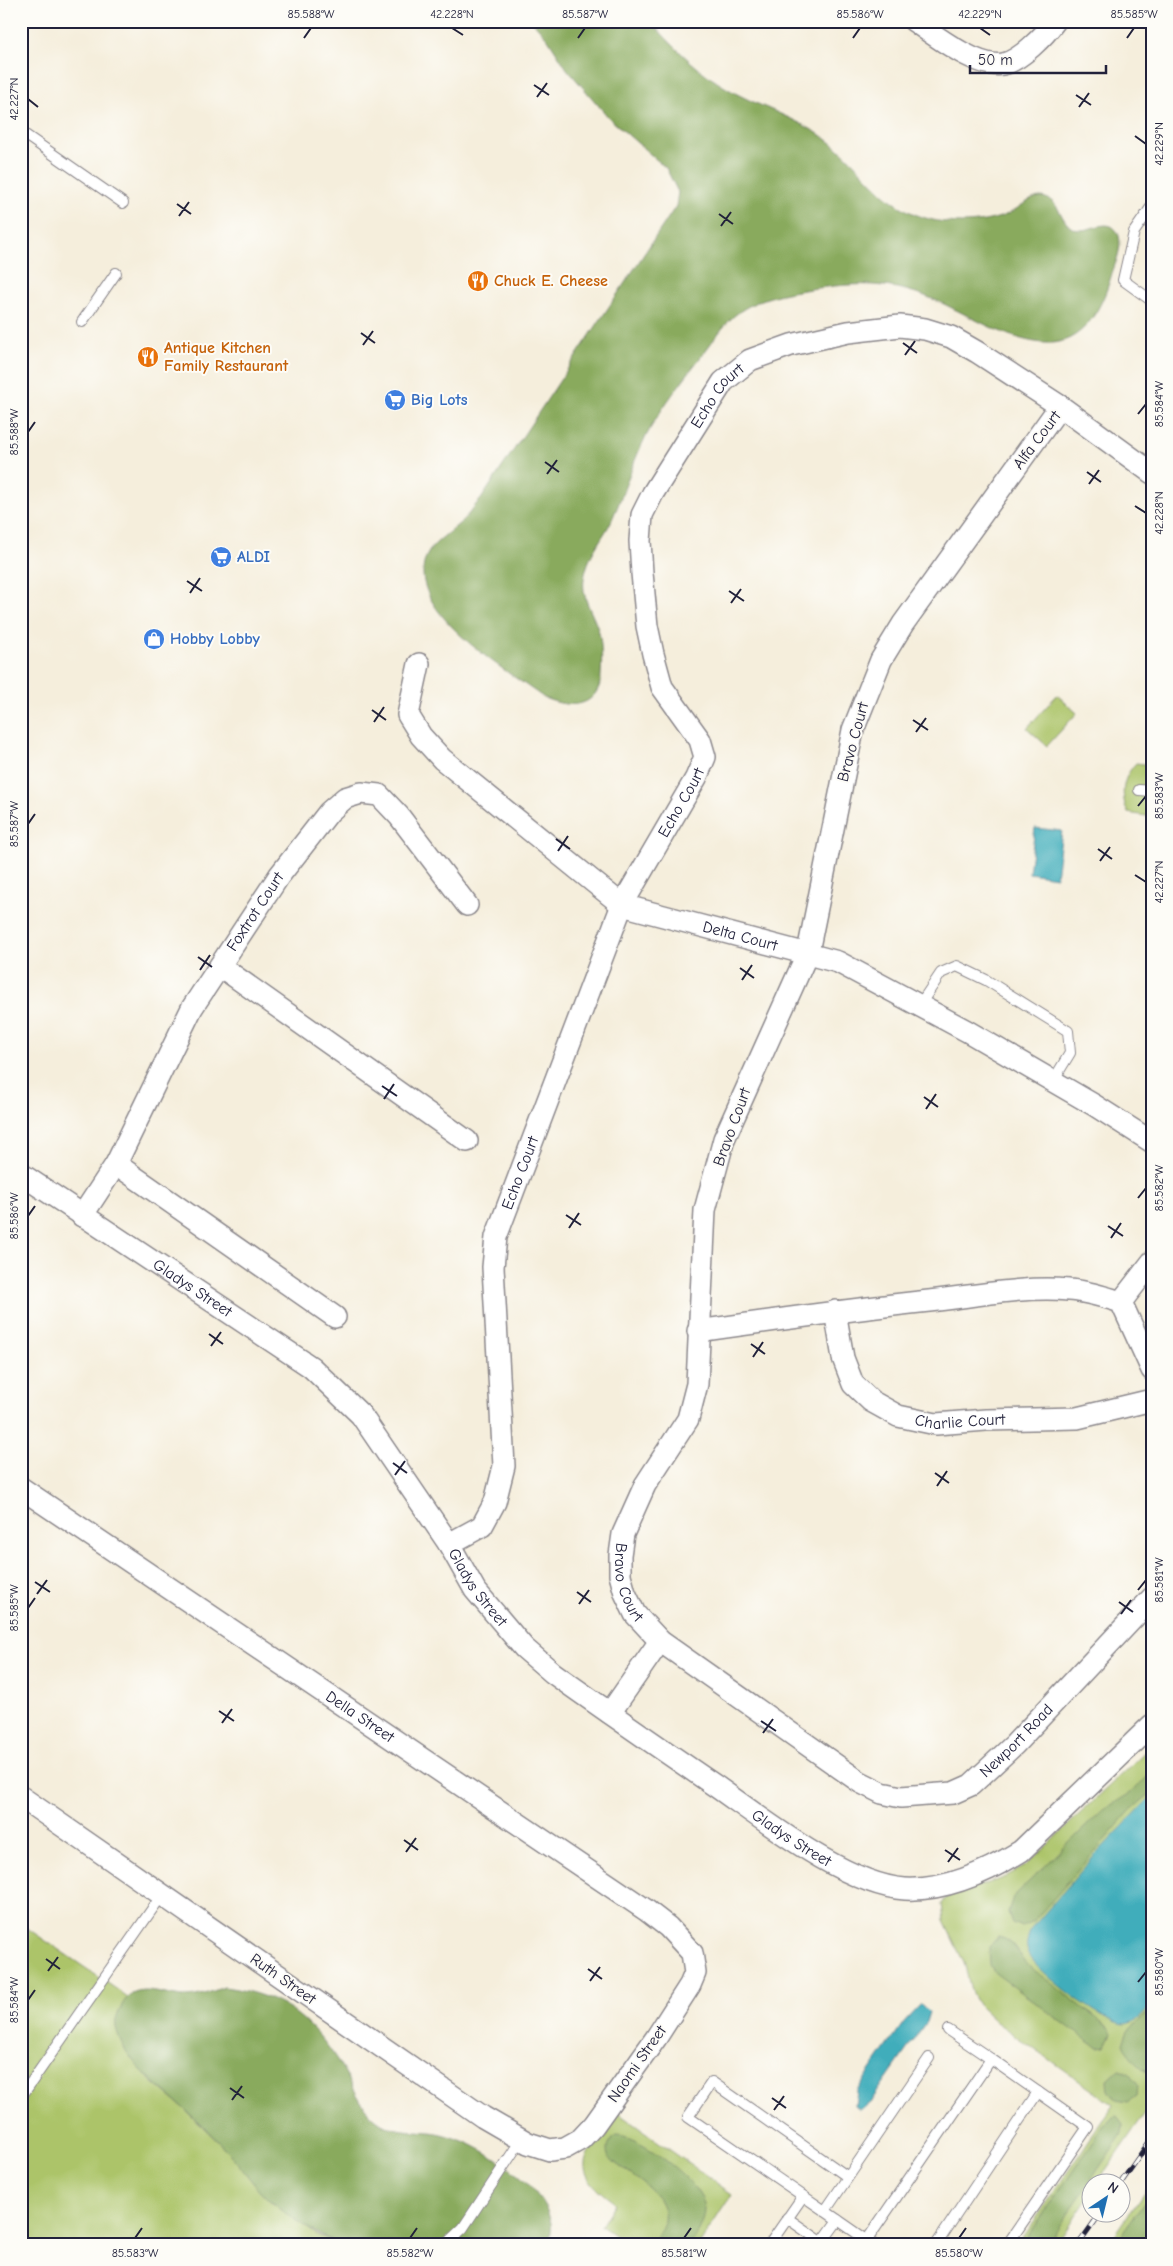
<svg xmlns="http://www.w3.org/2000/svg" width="1173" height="2266" font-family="'Comic Neue',sans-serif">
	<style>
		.green { fill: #acc469; stroke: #677352 }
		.forest { fill: #89aa5d; stroke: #56664c }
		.water { fill: #3fadbb; stroke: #30687b }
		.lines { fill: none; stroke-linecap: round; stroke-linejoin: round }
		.service-casing { stroke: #8c888c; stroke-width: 12 }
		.minor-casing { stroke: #8c888c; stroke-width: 24 }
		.path { stroke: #8c888c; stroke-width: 3; stroke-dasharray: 1 4; stroke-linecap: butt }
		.service { stroke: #fff; stroke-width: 10 }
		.minor { stroke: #fff; stroke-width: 21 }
		.rail-casing { stroke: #22223b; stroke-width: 5.5 }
		.rail { stroke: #fdfcf7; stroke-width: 4; stroke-dasharray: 11; stroke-linecap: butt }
		.ticks { fill: none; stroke: #22223b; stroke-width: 2 }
		.labels { text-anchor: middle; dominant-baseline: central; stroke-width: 4; stroke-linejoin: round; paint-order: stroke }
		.food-label { font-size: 16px; font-weight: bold; fill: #c56008; stroke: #fdfcf7; text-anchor: start }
		.street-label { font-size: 16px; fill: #22223b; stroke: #fdfcf7 }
		.shop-label { font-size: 16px; font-weight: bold; fill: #366cbe; stroke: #fdfcf7; text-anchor: start }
		.neatline { fill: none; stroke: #22223b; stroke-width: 2 }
		.ticks-label { font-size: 12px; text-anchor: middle; fill: #22223b }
	</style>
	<rect width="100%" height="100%" fill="#fdfcf7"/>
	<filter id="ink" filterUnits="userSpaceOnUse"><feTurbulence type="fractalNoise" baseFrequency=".02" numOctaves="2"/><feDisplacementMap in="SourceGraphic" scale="10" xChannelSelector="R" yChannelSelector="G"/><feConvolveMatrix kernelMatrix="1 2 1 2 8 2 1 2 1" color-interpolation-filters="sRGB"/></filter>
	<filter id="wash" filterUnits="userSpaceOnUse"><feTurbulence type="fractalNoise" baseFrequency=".0096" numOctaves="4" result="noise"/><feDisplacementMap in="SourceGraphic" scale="20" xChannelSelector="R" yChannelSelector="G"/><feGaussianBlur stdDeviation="1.12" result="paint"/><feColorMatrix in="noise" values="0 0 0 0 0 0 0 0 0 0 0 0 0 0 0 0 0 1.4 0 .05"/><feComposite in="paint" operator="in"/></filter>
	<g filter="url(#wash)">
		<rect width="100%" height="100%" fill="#f5eedc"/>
		<g class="green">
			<path d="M1057,695l20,18 -30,33 -20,-18z"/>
			<path d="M1136,763l16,2v52l-24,-4c-8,-18 -6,-35 8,-50z"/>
			<path d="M1152,1745v358l-55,80 -7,1v10l-34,51h-38l95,-140 -117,-83 -18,-17 -6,-11 -8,-31 -20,-42 -2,-17 4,-6 6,-4 49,-15 24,-13z"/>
			<path d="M21,1924l107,73 -9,13 4,33 11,18 17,20 31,26 46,44 43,51 46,33 24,10h-320z"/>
			<path d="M618,2113l114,81 -33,51h-70l-28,-19 14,-23c-52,-37 -27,-49 3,-90z"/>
			<path d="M1152,2181v64h-44z"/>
		</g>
		<g class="forest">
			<path d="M532,21h118c28,30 50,53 87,73 31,16 59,24 88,44 40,28 56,70 108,82 24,5 52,4 75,-6 10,-5 22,-17 33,-17 22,2 18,31 38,33 13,1 33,-15 40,6 3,12 -3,26 -7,37 -9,33 -28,73 -68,70 -32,-2 -63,-21 -92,-35 -53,-27 -90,-27 -148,-18 -26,4 -49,9 -70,26 -13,12 -23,28 -34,42 -23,30 -47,60 -62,95 -10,23 -17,48 -28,71 -10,18 -23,33 -26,55 -3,22 12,37 16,58 2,12 2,25 1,38 0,3 -1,11 -3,14 -11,22 -36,16 -54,9 -36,-27 -140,-87 -118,-141 7,-16 26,-25 38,-38 6,-6 11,-14 17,-20l195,-293 2,-14 -12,-24 -56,-49 -43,-50 -19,-30z"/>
			<path d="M1152,1772v20l-21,18 -98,112 -11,5 -10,-4 -4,-11 5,-15 90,-87 29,-18z"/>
			<path d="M998,1937c18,3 20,19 32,30l78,60 4,6 -6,13 -7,1 -7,-3 -97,-71 -5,-8 -1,-18z"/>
			<path d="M224,1987c62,8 92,36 123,89 9,16 17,36 33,46 17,12 42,7 62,12 36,8 101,49 109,88 1,7 -1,16 -1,23h-209c-25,-11 -47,-24 -68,-42 -17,-13 -30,-35 -45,-51 -14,-15 -30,-31 -46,-45 -24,-22 -58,-45 -66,-80 -2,-9 5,-21 10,-28 14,-16 39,-3 58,-2 14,0 27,-5 40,-10z"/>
			<path d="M1152,2009v63c-14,-2 -24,-17 -29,-29l5,-12z"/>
			<path d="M1119,2070l10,3 9,12 -1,11 -9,6 -12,-2 -7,-10 -1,-10z"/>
			<path d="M1117,2116l6,8 -1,10 -75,111h-25l83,-121 8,-7z"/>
			<path d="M617,2136c23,0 87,48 88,73 0,13 -8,25 -14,36h-39c3,-8 11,-16 12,-25 5,-29 -40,-45 -56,-64 -3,-10 1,-15 9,-20z"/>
			<path d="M1152,2191v54h-37z"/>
		</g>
		<g class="water">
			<path d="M1035,828l27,3 -6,46 -27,-4z"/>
			<path d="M1152,1796v207c-7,10 -14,20 -27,21 -18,1 -92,-54 -97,-72 -3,-8 0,-15 3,-23l65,-75z"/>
			<path d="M921,2004l8,8 -3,10 -55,79 -11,9 -5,-4 2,-16 47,-68z"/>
		</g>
	</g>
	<g filter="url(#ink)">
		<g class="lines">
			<g class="service-casing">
				<g id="service">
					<path d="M21,132l102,71"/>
					<path d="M1152,206l-18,26 -11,48 29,21"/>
					<path d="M82,322l34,-49"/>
					<path d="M1139,790l13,1"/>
					<path d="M919,1006l22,-33 16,-7 29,14 82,51 2,22 -17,28"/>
					<path d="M948,2030l43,29"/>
					<path d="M21,2097l141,-202"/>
					<path d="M848,2177l-136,-95 -24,35 137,94 104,-153"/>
					<path d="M825,2211l49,34"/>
					<path d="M787,2218l39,27"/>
					<path d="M867,2240l124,-181 97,68 -81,118"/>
					<path d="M445,2245l18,-17 58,-88"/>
					<path d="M769,2245l34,-49"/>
					<path d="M820,2245l18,-25"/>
					<path d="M936,2245l102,-153"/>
				</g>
			</g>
			<g class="minor-casing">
				<g id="minor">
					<path d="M914,21c20,14 64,48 89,43 17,-3 42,-29 52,-43"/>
					<path id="s1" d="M1060,406l-157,218 -22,36 -28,70 -45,222 -84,187 -19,71 -8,174 -9,35 -43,66 -22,49 -3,21v20l5,18 10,21 25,27 200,141 22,11 19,4 52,-4 18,-8 43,-40 138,-147"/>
					<path id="s2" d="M419,664l-11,51 13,21 21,23 180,146 216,57 129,69 127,74 58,37"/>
					<path d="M220,966l247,175"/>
					<path d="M116,1164l219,153"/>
					<path id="s3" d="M21,1174l290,193 50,48 88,129 26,46 49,58 29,25c53,38 107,75 161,112 49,34 131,100 191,104 41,2 82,-17 116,-38l131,-126"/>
					<path id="s4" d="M82,1216l34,-52 76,-156 87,-132 50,-64 16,-14 16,-5 18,2 20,21 68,89"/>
					<path d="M1121,1302l31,-40"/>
					<path id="s5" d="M835,1311l8,47 10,26 18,17 27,15 38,8 50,-4 91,-2 75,-18"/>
					<path d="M698,1331c77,-11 154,-22 231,-30 46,-5 94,-15 140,-11 18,1 35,7 52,12l31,68"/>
					<path id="s6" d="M21,1488l625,422 22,17 24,26 3,20 -5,12 -34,53 -62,87 -13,14 -16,9 -15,2 -22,-7 -45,-26 -462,-320"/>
					<path id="s7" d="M449,1544l33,-18 13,-24 9,-36 -11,-199 3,-30 126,-332 74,-127 9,-21 -5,-17 -38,-53 -9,-33 -6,-28 -5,-53 -2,-32 2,-26 11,-22 70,-111 27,-22 41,-15 57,-13 52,-6 25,3 26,8 26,15 83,54 92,67"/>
					<path d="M610,1713l50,-72"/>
				</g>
			</g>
			<path class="path" d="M1150,2245l2,-3"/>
			<use href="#service" class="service"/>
			<use href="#minor" class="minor"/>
			<g class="rail-casing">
				<g id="rail">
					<path d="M1120,2184l32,-46"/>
					<path d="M1078,2245l22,-31"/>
				</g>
			</g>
			<use href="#rail" class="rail"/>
		</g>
	</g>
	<path class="ticks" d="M452,28l11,7M980,28l10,7M304,38l7,-10M578,38l7,-10M853,38l7,-10M1127,38l7,-10M534,85l15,10M1076,95l15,10M537,97l10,-14M28,99l10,8M1079,107l10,-14M1135,136l11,8M177,204l14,10M719,214l14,10M179,216l10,-14M721,226l10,-14M361,333l14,10M903,343l14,10M363,345l10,-14M905,355l10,-14M1138,414l8,-10M28,432l7,-10M545,462l14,10M1087,472l14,10M547,474l10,-14M1089,484l10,-14M1135,506l11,7M187,581l15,10M729,591l15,10M190,593l10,-15M731,603l10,-14M372,710l14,10M913,720l15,10M374,722l10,-15M916,732l10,-14M1138,806l8,-10M28,824l7,-10M556,839l14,10M1098,849l14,10M558,851l10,-15M1100,861l10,-14M1135,875l11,7M198,957l14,10M740,968l14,10M200,970l10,-15M742,980l10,-15M382,1086l15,10M924,1097l14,10M384,1099l10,-15M926,1109l10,-15M1138,1198l8,-10M566,1215l15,10M28,1216l7,-10M1108,1226l15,10M569,1228l10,-15M1111,1238l10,-15M209,1334l14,10M751,1344l14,10M211,1346l10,-14M753,1357l10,-15M393,1463l14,10M935,1473l14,10M395,1475l10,-14M937,1486l10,-15M35,1582l15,10M1138,1590l8,-10M577,1592l14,10M37,1594l10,-14M1119,1602l14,10M579,1604l10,-14M28,1608l7,-10M1121,1614l10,-14M219,1711l15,10M761,1721l15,10M222,1723l10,-14M763,1733l10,-14M404,1840l14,10M945,1850l15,10M406,1852l10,-14M948,1862l10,-14M46,1959l14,10M588,1969l14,10M48,1971l10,-14M590,1981l10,-14M1138,1982l8,-10M28,2000l7,-10M230,2088l14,10M772,2098l14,10M232,2100l10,-14M774,2110l10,-14M135,2238l7,-10M410,2238l7,-10M684,2238l7,-10M959,2238l7,-10"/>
	<defs>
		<g id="restaurant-disc" transform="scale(1.125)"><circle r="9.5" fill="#e8710a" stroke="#fdfcf7"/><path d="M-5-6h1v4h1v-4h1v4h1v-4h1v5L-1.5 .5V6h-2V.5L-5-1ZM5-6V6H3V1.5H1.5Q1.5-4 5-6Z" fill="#fff"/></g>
		<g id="supermarket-disc" transform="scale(1.125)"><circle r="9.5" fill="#3f7fe0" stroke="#fdfcf7"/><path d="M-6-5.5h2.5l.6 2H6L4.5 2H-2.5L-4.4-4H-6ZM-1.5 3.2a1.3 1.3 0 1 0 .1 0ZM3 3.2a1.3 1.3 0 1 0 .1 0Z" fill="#fff"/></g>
		<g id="shop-disc" transform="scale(1.125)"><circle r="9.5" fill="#3f7fe0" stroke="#fdfcf7"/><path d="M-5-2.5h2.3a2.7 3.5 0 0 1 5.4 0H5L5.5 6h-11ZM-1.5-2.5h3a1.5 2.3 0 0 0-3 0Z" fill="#fff"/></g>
	</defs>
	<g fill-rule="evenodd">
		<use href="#restaurant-disc" x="478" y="281"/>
		<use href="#restaurant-disc" x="148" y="357"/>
		<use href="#supermarket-disc" x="395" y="400"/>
		<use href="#supermarket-disc" x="221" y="557"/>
		<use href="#shop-disc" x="154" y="639"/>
	</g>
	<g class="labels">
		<g class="food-label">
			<text x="494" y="281">Chuck E. Cheese</text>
			<text x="164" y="348">Antique Kitchen<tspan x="164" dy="18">Family Restaurant</tspan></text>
		</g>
		<g class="street-label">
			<text stroke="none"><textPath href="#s7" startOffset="1255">Echo Court</textPath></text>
			<text transform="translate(1037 440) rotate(-53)">Alfa Court</text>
			<text transform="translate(853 742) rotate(-75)">Bravo Court</text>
			<text stroke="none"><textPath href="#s7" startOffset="805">Echo Court</textPath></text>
			<text stroke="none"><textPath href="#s4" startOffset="351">Foxtrot Court</textPath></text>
			<text stroke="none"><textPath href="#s2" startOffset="462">Delta Court</textPath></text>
			<text transform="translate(732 1127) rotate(-70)">Bravo Court</text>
			<text stroke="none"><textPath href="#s7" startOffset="400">Echo Court</textPath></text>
			<text stroke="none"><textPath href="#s3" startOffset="206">Gladys Street</textPath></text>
			<text stroke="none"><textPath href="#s5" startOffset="194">Charlie Court</textPath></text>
			<text stroke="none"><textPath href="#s1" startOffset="1284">Bravo Court</textPath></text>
			<text stroke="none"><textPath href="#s3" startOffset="626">Gladys Street</textPath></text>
			<text stroke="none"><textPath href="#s6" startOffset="409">Della Street</textPath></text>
			<text stroke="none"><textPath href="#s1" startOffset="1778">Newport Road</textPath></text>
			<text stroke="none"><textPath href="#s3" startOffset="1031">Gladys Street</textPath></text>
			<text transform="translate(283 1979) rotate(35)">Ruth Street</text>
			<text transform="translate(637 2064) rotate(-55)">Naomi Street</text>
		</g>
		<g class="shop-label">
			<text x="411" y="400">Big Lots</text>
			<text x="237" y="557">ALDI</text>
			<text x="170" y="639">Hobby Lobby</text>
		</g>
	</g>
	<rect width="1173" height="2266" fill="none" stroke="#fdfcf7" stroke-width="55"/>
	<g transform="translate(1106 2198) rotate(35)"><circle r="24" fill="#fdfcf7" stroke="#a5a5ac"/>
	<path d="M0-4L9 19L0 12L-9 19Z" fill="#1f6fb2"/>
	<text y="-8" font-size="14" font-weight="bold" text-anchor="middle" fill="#22223b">N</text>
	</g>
	<path d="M970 65v8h136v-8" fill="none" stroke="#22223b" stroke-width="2.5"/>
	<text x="978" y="65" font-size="15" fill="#22223b" stroke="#fdfcf7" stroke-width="4" paint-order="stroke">50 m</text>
	<rect x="28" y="28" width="1118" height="2210" class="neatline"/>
	<g class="ticks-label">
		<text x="311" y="18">85.588°W</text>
		<text x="452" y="18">42.228°N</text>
		<text x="585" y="18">85.587°W</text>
		<text x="860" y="18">85.586°W</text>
		<text x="980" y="18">42.229°N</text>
		<text x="1134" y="18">85.585°W</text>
		<text transform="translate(14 99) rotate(-90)" y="4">42.227°N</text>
		<text transform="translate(1159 144) rotate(-90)" y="4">42.229°N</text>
		<text transform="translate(1159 404) rotate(-90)" y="4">85.584°W</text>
		<text transform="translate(14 432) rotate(-90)" y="4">85.588°W</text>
		<text transform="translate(1159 513) rotate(-90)" y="4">42.228°N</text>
		<text transform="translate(1159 796) rotate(-90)" y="4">85.583°W</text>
		<text transform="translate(14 824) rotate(-90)" y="4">85.587°W</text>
		<text transform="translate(1159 882) rotate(-90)" y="4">42.227°N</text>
		<text transform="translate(1159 1188) rotate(-90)" y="4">85.582°W</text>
		<text transform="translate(14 1216) rotate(-90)" y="4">85.586°W</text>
		<text transform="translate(1159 1580) rotate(-90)" y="4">85.581°W</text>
		<text transform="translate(14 1608) rotate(-90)" y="4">85.585°W</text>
		<text transform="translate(1159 1972) rotate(-90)" y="4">85.580°W</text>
		<text transform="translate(14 2000) rotate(-90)" y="4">85.584°W</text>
		<text x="135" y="2257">85.583°W</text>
		<text x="410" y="2257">85.582°W</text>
		<text x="684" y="2257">85.581°W</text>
		<text x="959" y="2257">85.580°W</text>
	</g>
</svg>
